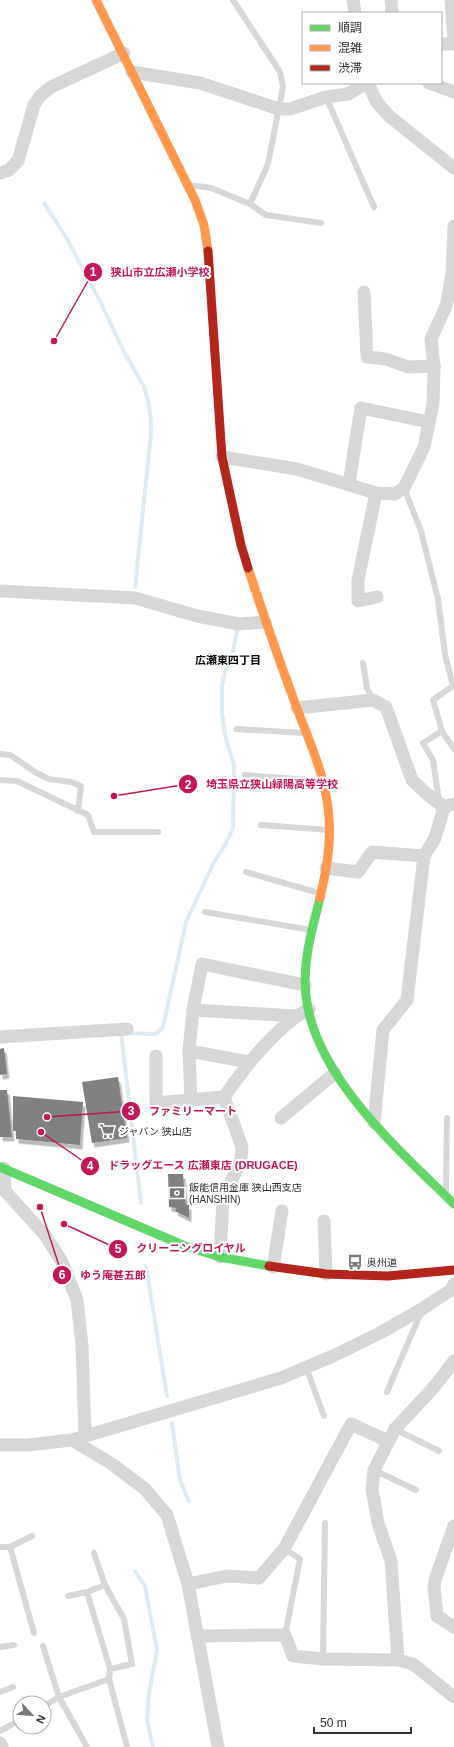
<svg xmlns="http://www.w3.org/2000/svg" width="454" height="1747" font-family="Arial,'Noto Sans JP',sans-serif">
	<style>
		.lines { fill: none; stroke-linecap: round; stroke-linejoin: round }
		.stream { stroke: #ddebf3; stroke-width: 4 }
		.building { fill: #818181; filter: url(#shadow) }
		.lane { stroke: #d7d7d7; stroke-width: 6 }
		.street { stroke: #d7d7d7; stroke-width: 13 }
		.fast { stroke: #63d668; stroke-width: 9 }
		.slow { stroke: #ff974d; stroke-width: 9 }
		.jam { stroke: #b3261e; stroke-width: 9 }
		.labels { text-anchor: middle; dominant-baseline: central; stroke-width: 4; stroke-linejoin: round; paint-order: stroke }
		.poi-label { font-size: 10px; fill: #333; stroke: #fff; text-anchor: start }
		.neighbourhood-label { font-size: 11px; font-weight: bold; fill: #000; stroke: #fff }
		.leader { fill: none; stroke: #c2185b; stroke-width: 1.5 }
		.callout-dot { fill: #c2185b; stroke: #fff; stroke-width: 1.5 }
		.mark-label { font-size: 12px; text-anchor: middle; font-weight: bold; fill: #fff }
		.callout-label { font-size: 11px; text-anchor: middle; font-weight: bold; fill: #c2185b; stroke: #fff; stroke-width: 4; stroke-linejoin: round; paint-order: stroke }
	</style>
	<defs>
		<filter id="shadow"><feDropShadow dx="2.5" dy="4.5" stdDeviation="0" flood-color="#0004"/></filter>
	</defs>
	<rect width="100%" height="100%" fill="#fff"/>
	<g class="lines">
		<g class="stream">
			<path d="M44,203l22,34 34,64 24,51 20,35 4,12 3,22v13l-16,153"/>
			<path d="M141,1203l-20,-170 35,1 7,-7 23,-105 28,-60 11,-17 8,-17 1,-63 -9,-30 -3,-23v-26l2,-12 8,-18 5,-25"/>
			<path d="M146,1266l21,130"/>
			<path d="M172,1423l8,58 9,20"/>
			<path d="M135,1571l10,15 12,64 -8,44 -2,26 6,27"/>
		</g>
	</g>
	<g class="building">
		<path d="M4,1048l3,26 -7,1v-26z"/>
		<path d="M118,1077l9,61 -35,5 -10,-61z"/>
		<path d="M0,1090h7l5,47h-12z"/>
		<path d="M13,1096l70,6 -3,43 -64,-6v-8h-3z"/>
		<path d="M168,1174h15l3,31h3v13l-14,-7 1,-3 -7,-1z"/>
	</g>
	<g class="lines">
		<g class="lane">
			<path d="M326,97l48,110"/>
			<path d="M190,185l21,3 39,16 18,-40 15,-77 -3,-15 -47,-72"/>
			<path d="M250,204l16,11 55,8"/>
			<path d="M404,488l17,43 17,68 7,55 8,32 -20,14 9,31 12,18"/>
			<path d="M363,663l4,25 6,12"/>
			<path d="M237,729l66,4"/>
			<path d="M0,754l10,1 25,17 14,7 22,3 10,4 -3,25"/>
			<path d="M245,775l77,6"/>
			<path d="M0,780l17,1 71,34 6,17h64"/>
			<path d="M439,801l-6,-41 -10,-17 19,-12"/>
			<path d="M261,825l68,5"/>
			<path d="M246,872l73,21"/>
			<path d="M205,912l106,18"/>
			<path d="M446,1191l1,-73"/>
			<path d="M306,1367l18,49"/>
			<path d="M387,1392l34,-80"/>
			<path d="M395,1429l44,22"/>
			<path d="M374,1470l42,20"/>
			<path d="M0,1547h10l22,-11"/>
			<path d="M10,1547l24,86"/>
			<path d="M284,1549l16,10 -15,76"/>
			<path d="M94,1553l11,32 19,34 8,45 -22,5"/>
			<path d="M87,1592l23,77 -1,10 18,68"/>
			<path d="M68,1596l19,-4 18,-7"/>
			<path d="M43,1646l16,51 28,50"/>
			<path d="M0,1647l14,-2"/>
			<path d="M323,1659l2,-136"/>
			<path d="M0,1692l13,-5"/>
			<path d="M44,1706l15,-9 50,-18"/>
			<path d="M0,1731l20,-11"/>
		</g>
		<g class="street">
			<path d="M353,0l2,13"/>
			<path d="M391,0l1,13"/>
			<path d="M451,0l3,41"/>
			<path d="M441,44h13"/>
			<path d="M132,72l68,11 79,26h11l36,-12 22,-3 19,-11"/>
			<path d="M368,83l8,18 13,15 65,52"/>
			<path d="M429,83l25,9"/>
			<path d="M0,173l9,-3 9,-9 16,-56 6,-9 11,-9 73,-34"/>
			<path d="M364,292l3,65 19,2 22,8 26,-1"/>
			<path d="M222,457l75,12 79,24 19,1 9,-6 20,-41 9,-43 1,-38 -3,-27 15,-33 6,-31 2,-49"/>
			<path d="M349,483l12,-75 68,14"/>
			<path d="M376,493l-18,87v21l19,-4"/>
			<path d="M0,591l135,7 62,18 42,8 26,-2"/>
			<path d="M297,708l76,-8 13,7 26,73 15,14 17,13 10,-3"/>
			<path d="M326,868l32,4 14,-20 52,4"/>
			<path d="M193,1010l103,6"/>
			<path d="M0,1037l127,-8"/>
			<path d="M189,1051l60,11"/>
			<path d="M156,1056v47l68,-6"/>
			<path d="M191,1101l-2,-50 4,-41 9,-46 103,21"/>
			<path d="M281,1118l54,-45"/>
			<path d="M374,1123l9,-93 24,-30 17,-144 11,-18 9,-31"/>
			<path d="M4,1168l1,23 40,44 17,27 15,38 5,45 3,90"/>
			<path d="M324,1221l2,53"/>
			<path d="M220,1257l3,-58 18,-39 1,-13 -18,-50c21,-30 52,-71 85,-88"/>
			<path d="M273,1267l9,-56"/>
			<path d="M72,1440l40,24 33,25 22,26 21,69 30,163"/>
			<path d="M0,1445h28l44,-5 209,-62 52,-22 47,-23 42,-24 29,-19 3,-6"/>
			<path d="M454,1526l-18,51 -2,9 3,30 17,11"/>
			<path d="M188,1584l39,-8 32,2 25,-29 67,-125 37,17"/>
			<path d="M197,1636l88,-1 8,21 30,3 75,1 15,4 41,33"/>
			<path d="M398,1660l-7,-99 -13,-38 -6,-34 2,-19 21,-41 39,-42 20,-26"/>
			<path d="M0,1743l2,4"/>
		</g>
		<g class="fast">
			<path d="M320,898c-8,32 -18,65 -14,98 9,81 93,154 148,208"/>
			<path d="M0,1167l185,79 35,11 49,9"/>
		</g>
		<g class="slow">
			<path d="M96,0l99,200 9,25 4,26"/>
			<path d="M248,568c15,46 31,92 48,138 14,37 31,73 33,113 2,27 -3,53 -9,79"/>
		</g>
		<g class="jam">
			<path d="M208,251l14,206 19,88 7,23"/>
			<path d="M269,1266l57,8 62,2 66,-6"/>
		</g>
	</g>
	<defs>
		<g id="supermarket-bare" transform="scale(1.2)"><path d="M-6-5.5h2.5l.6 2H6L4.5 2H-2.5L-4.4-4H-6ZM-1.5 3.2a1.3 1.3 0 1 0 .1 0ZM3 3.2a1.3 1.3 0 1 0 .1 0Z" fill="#7a7a7a" stroke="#fff" stroke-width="2.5" paint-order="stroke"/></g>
		<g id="bank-bare" transform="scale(1.2)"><path d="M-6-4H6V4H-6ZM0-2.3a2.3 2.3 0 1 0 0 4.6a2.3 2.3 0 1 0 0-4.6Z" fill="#7a7a7a" stroke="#fff" stroke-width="2.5" paint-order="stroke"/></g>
		<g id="bus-bare" transform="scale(1.2)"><path d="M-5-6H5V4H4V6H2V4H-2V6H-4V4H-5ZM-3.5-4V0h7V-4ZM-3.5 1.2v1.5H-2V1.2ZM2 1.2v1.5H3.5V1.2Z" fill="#7a7a7a" stroke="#fff" stroke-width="2.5" paint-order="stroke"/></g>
	</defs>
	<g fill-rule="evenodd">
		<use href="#supermarket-bare" x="107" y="1131"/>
		<use href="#bank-bare" x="177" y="1193"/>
		<use href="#bus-bare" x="355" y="1262"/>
	</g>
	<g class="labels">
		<g class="poi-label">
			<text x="119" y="1131">ジャパン 狭山店</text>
			<text x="189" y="1187">飯能信用金庫 狭山西支店<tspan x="189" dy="12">(HANSHIN)</tspan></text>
			<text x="367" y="1262">奥州道</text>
		</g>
		<g class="neighbourhood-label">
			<text x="228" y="660">広瀬東四丁目</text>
		</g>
	</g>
	<path class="leader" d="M54 341L93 272M114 796L188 784M47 1117L131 1111M41 1132L90 1166M64 1224L118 1249M40 1207L62 1275"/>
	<g class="callout-dot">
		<circle cx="54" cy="341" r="4"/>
		<circle cx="114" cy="796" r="4"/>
		<circle cx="47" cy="1117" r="4"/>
		<circle cx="41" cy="1132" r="4"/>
		<circle cx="64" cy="1224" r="4"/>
		<circle cx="40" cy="1207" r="4"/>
		<circle cx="93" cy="272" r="10"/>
		<circle cx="188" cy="784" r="10"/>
		<circle cx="131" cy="1111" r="10"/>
		<circle cx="90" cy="1166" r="10"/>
		<circle cx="118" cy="1249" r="10"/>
		<circle cx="62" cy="1275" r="10"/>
	</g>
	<g class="mark-label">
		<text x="93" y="276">1</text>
		<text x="188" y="789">2</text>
		<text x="131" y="1115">3</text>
		<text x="90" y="1170">4</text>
		<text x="118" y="1253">5</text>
		<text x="62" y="1279">6</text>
	</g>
	<g class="callout-label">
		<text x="160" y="276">狭山市立広瀬小学校</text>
		<text x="272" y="788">埼玉県立狭山緑陽高等学校</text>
		<text x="193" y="1115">ファミリーマート</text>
		<text x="203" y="1169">ドラッグエース 広瀬東店 (DRUGACE)</text>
		<text x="191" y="1252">クリーニングロイヤル</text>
		<text x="113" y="1279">ゆう庵甚五郎</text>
	</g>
	<rect x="302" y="12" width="140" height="72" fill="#ffffff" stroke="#adadad"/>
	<rect x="310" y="25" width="20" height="6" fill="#63d668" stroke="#adadad"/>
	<text x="338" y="32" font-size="12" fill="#333333">順調</text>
	<rect x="310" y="45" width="20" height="6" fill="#ff974d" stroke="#adadad"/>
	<text x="338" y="52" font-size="12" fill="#333333">混雑</text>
	<rect x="310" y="65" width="20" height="6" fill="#b3261e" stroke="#adadad"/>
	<text x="338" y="72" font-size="12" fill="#333333">渋滞</text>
	<g transform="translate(32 1715) rotate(116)"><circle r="19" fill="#ffffff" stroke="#adadad"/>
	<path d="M0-3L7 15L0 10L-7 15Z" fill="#7a7a7a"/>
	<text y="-6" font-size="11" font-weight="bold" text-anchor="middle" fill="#333333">N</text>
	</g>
	<path d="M314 1727v6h97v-6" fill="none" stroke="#333333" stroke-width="2"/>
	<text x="320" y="1727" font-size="12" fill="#333333" stroke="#ffffff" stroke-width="3" paint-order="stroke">50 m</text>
</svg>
